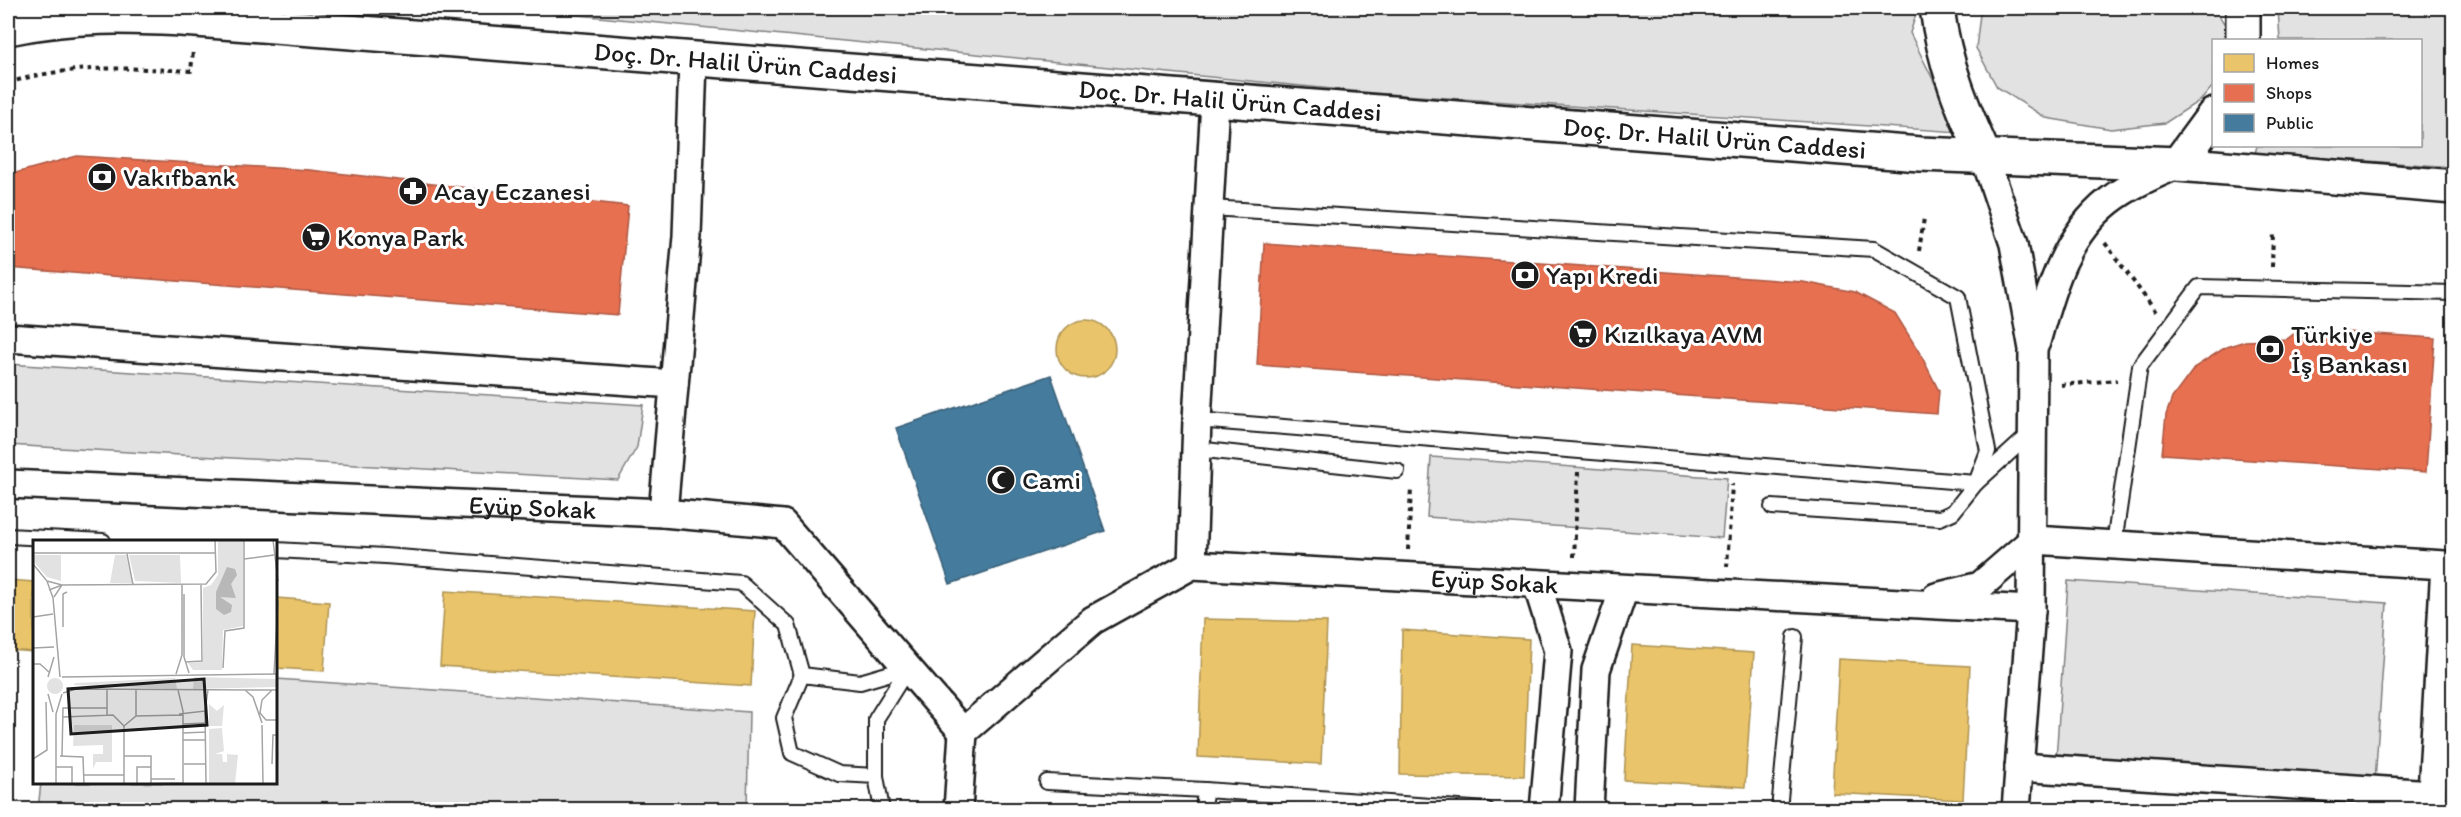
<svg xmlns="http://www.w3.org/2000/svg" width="2461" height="817" font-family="Itim,sans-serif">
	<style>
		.green { fill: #e2e2e2; stroke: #7f7f7f; stroke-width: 1.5 }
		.homes { fill: #e9c46a; stroke: #ac9253; stroke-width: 1.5 }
		.shops { fill: #e76f51; stroke: #aa5641; stroke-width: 1.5 }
		.public { fill: #457b9d; stroke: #395e76; stroke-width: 1.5 }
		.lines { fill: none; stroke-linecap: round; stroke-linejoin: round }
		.lane-casing { stroke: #1c1c1c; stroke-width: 18 }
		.street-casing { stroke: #1c1c1c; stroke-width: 32 }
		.primary-casing { stroke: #1c1c1c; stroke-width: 38 }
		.path { stroke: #1c1c1c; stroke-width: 4; stroke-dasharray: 4.5 4.5; stroke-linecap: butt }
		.lane { stroke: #fff; stroke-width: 14 }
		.street { stroke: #fff; stroke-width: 27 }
		.primary { stroke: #fff; stroke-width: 33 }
		.labels { text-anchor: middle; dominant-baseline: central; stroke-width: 6; stroke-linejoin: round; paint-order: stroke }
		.street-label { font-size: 26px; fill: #1c1c1c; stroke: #fff }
		.poi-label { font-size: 26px; fill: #1c1c1c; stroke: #fff; text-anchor: start }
		.inset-road { fill: none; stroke: #a4a4a4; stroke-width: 1.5 }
		.view { fill: #1c1c1c; fill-opacity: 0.15; stroke: #1c1c1c; stroke-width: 3 }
		.inset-edge { fill: none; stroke: #1c1c1c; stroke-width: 3 }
	</style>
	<rect width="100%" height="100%" fill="#fff"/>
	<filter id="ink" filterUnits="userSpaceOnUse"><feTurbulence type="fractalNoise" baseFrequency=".0167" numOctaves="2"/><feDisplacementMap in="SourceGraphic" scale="12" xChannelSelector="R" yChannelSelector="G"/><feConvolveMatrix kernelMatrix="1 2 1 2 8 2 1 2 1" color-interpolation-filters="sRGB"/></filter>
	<g filter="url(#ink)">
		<g class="green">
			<path d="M507,8h1411l-8,25 49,99 -586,-39z"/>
			<path d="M1985,8h229l14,21v11h-14l-1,46 -11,13 -37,24 -54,6 -65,-11 -49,-31 -21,-39 4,-34z"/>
			<path d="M2278,8h175v159l-198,-14 2,-7h163v-106h-140z"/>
			<path d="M8,364l635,41 -6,42 -19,33 -610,-35z"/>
			<path d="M1431,457l296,21 -5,60 -295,-21z"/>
			<path d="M2068,581l319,22 -12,179 -319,-22z"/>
			<path d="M276,679l473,33 -2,97h-709l3,-26 235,-1z"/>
		</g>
		<g class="homes">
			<circle cx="1086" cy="349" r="29"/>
			<path d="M8,580l26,2v70l-26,-2z"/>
			<path d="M445,591l310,20 -4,75 -311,-20z"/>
			<path d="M276,598l53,4 -5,69 -48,-3z"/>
			<path d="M1203,619l124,3 -6,142 -123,-7z"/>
			<path d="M1402,630l127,9 -5,137 -124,-2z"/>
			<path d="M1632,645l122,8 -9,134 -121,-7z"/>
			<path d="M1839,659l131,7 -7,134 -131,-7z"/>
			<path d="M786,801l53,3v6h-54z"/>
		</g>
		<g class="shops">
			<path d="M77,156l233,14 318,36 -10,109 -610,-47v-93z"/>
			<path d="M1264,243l539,39 52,10 40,21 26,42 18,36 -2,23 -680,-49z"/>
			<path d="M2300,329l135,9 -9,134 -264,-18 4,-39 6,-17 23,-31 31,-20 19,-6 42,-2z"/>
		</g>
		<path class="public" d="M1051,375l54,156 -155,53 -54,-156z"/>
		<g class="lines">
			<g class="lane-casing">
				<g id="lane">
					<path d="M1210,208l664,41 84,48 30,154 -12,32"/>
					<path d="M1197,420l779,63"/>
					<path d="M1196,449l201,22"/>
					<path d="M1772,507l168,11 13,-6 23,-29 55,-50"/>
					<path d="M8,536l95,5"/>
					<path d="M2114,544l26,-178 59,-79 255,6"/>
					<path d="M276,550l109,6 356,27 47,42 14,50 58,7 48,-14"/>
					<path d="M802,675l-18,43 8,35 47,21 37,2"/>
					<path d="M1047,782l158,8"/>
					<path d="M882,810l-6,-34v-57l32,-51"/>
					<path d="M1203,810l2,-20 282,20"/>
					<path d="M1779,810l16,-173"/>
				</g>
			</g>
			<g class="street-casing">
				<g id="street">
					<path d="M1985,158l29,86 19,105 -2,261 -15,200"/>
					<path d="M8,338l666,46"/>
					<path d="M2036,342c15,-53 28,-105 73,-141 20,-16 45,-26 69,-37"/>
					<path id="s1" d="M8,484l655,29 120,11 180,208"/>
					<path d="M663,513l24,-277 6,-175"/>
					<path d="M1192,565l5,-145 18,-319"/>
					<path d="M1537,584l21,67 -14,159"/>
					<path d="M1936,597l44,-11 53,-46 412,25 -14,245"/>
					<path d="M2019,767l413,27"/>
					<path id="s2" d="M958,810l5,-78 130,-112 99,-55 839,45"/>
					<path d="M1589,810l7,-140 28,-81"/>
				</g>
			</g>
			<g class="primary-casing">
				<g id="primary">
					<path d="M1937,8c7,56 25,99 48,150"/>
					<path id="s3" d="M8,28c67,-14 120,-12 188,-8l1724,134 258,10 276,23"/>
					<path d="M2243,40v-32"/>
					<path d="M2178,164l36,-49"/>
				</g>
			</g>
			<g class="path">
				<path d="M8,83c60,-19 121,-15 183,-12l2,-20"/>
				<path d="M2105,243l51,69"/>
				<path d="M1919,251l5,-33"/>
				<path d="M2272,267l1,-35"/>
				<path d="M2061,385l56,-5"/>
				<path d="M1408,550l3,-62"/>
				<path d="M1574,557l4,-85"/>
				<path d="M1727,567l5,-83"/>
			</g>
			<use href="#lane" class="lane"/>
			<use href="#street" class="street"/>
			<use href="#primary" class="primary"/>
		</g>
	</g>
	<defs>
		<g id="bank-disc" transform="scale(1.5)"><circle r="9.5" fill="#1c1c1c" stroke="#fff"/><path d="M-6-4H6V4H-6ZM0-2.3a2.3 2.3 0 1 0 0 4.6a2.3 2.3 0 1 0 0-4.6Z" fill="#fff"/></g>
		<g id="pharmacy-disc" transform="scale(1.5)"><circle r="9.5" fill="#1c1c1c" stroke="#fff"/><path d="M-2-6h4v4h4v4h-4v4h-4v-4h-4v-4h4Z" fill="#fff"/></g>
		<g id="supermarket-disc" transform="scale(1.5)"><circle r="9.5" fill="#1c1c1c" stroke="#fff"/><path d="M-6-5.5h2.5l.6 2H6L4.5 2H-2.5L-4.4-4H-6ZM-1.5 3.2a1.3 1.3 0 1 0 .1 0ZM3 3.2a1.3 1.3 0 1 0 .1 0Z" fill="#fff"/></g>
		<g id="mosque-disc" transform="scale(1.5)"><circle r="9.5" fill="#1c1c1c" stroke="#fff"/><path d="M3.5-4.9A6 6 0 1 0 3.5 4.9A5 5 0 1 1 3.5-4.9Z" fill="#fff"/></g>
	</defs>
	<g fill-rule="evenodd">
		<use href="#bank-disc" x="102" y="177"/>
		<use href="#pharmacy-disc" x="413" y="191"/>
		<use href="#supermarket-disc" x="316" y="237"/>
		<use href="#bank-disc" x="1525" y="275"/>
		<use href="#supermarket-disc" x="1583" y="334"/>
		<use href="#bank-disc" x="2270" y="349"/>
		<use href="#mosque-disc" x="1001" y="480"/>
	</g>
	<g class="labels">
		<g class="street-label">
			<text stroke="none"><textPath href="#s3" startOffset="740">Doç. Dr. Halil Ürün Caddesi</textPath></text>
			<text stroke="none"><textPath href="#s3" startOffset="1226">Doç. Dr. Halil Ürün Caddesi</textPath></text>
			<text stroke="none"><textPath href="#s3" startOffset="1712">Doç. Dr. Halil Ürün Caddesi</textPath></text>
			<text stroke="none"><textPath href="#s1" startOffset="525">Eyüp Sokak</textPath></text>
			<text stroke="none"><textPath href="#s2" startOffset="666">Eyüp Sokak</textPath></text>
		</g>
		<g class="poi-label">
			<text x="123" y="177">Vakıfbank</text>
			<text x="434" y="191">Acay Eczanesi</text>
			<text x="337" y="237">Konya Park</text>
			<text x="1546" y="275">Yapı Kredi</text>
			<text x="1604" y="334">Kızılkaya AVM</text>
			<text x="2291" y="334">Türkiye<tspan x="2291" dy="30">İş Bankası</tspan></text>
			<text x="1022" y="480">Cami</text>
		</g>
	</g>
	<g transform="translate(33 540)">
		<rect width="244" height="244" fill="#fff"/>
		<path d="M185,0h25v86l-20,4 -1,40h-29l-5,-7 15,-1v-74l8,-3 7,-10zM0,15h28v26l-14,-4 -14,-16zM82,15h11l6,28h-22zM96,15h51l1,28 -46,-2zM161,137l83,2v8l-84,2zM14 146a8 8 0 1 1 16 0a8 8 0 1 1-16 0ZM142,138l2,11 -104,-4 3,-2zM176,164l8,7 7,-6 -2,21h-13zM41,185h38v37h-16l-3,7v-15h10v-9l-30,1zM189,188l2,23 -9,3h7l1,8h4v-8l11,1 -3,29h-26v-55z" fill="#e2e2e2"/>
		<path d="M194,27l8,2 2,6 -6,9 5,14 -16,-1 12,8 -1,7 -7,3 -8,-6v-17z" fill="#b8b8b8"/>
		<path class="inset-road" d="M240,0l5,41M0,13h182M94,14l6,31M211,19l30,-4M0,24l14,17 6,17 7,79M14,41l15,4 -8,12M16,50l13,-5 144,-1 10,-12 -1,-32M151,54v63l5,16M0,77l20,-3M30,87v-33l4,-2M0,108l21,-1M152,122l17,-1 -1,-76M0,124h7l10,9M190,128l2,-37 19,-3v-88M143,134l6,-19v-70M241,134l4,-73M15,137l6,-20M29,137l216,-3M74,150v25M103,150v26M145,150l5,21v73M212,150l8,7 9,26M239,150l-10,10 -2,13 6,7h12M30,153l13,-4 202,1M15,154l5,18M172,171l3,-21M146,174l26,-3 1,73M30,177l50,-2 11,11M150,184l23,-1M229,185l1,59M150,193l23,-1M150,200h23M27,216l23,1 1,27M29,216l1,-48h44M91,216h27v28M0,219l14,-9 -1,-48M151,224h22M239,224l1,-29h5M23,227h16v17M118,227h-14v17l46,-1M51,235h40M118,239h24M23,244v-70l6,-20M91,244v-58l12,-10 47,-1"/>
		<path class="view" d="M171,139l3,46 -136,9 -3,-45z"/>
		<rect width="244" height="244" class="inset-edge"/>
	</g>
	<rect width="2461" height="817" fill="none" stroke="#fff" stroke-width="30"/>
	<rect x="15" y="15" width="2431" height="787" fill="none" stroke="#1c1c1c" stroke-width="2" filter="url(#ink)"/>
	<rect x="2212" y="39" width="210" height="108" fill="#ffffff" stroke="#a4a4a4" stroke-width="1.5"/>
	<rect x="2224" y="54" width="30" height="18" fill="#e9c46a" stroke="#a4a4a4" stroke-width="1.5"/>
	<text x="2266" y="69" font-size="18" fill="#1c1c1c">Homes</text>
	<rect x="2224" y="84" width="30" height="18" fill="#e76f51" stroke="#a4a4a4" stroke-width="1.5"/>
	<text x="2266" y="99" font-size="18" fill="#1c1c1c">Shops</text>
	<rect x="2224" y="114" width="30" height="18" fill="#457b9d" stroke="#a4a4a4" stroke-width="1.5"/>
	<text x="2266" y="129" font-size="18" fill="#1c1c1c">Public</text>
</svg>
